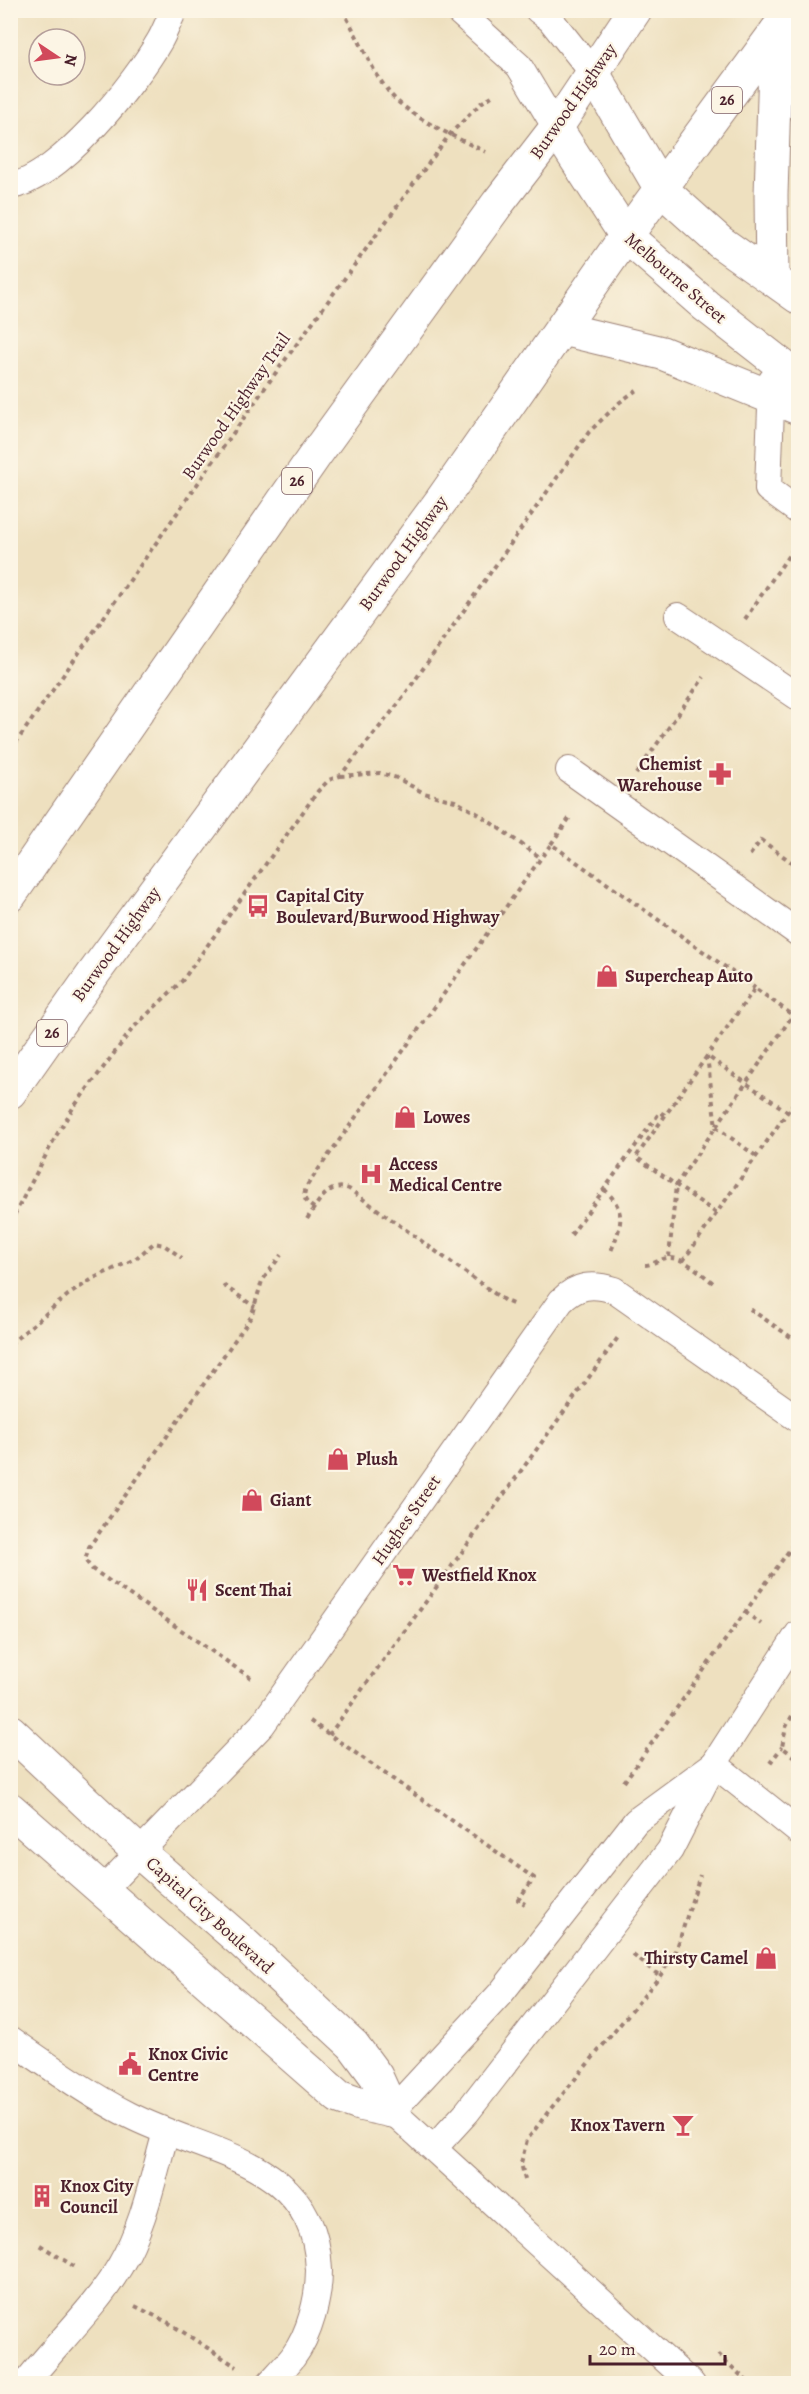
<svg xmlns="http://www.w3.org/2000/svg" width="809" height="2394" font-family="Alegreya,serif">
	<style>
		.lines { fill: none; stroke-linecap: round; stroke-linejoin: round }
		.service-casing { stroke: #9c8075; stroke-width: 28 }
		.minor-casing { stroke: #9c8075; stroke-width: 35 }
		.trunk-casing { stroke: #9c8075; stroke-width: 35 }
		.path { stroke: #9c8075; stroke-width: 4; stroke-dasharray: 4.5 4.5; stroke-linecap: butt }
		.service { stroke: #fff; stroke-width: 26 }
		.minor { stroke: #fff; stroke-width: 33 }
		.trunk { stroke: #fff; stroke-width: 33 }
		.labels { text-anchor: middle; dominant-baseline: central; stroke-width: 4.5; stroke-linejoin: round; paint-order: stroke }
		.shield { fill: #fcf5e5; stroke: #7f5f63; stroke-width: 1.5 }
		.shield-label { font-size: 16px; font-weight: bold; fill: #4a1f2b }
		.street-label { font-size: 18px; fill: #4a1f2b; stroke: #fcf5e5 }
		.poi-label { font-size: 18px; font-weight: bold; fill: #4a1f2b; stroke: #fcf5e5; text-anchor: start }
	</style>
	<rect width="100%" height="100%" fill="#fcf5e5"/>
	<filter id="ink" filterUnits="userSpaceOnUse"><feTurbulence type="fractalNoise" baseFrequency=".0167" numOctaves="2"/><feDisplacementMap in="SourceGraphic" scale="12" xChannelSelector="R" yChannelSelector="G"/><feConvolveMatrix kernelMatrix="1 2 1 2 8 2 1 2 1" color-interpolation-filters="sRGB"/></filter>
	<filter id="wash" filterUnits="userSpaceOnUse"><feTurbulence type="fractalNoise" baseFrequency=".008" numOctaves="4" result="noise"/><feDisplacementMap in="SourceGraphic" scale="24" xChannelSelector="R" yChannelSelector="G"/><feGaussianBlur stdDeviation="1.35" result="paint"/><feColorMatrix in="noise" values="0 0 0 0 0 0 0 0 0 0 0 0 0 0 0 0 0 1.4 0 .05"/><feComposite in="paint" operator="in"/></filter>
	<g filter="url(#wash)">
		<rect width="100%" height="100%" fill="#eee0bf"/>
	</g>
	<g filter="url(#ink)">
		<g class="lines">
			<g class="service-casing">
				<g id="service">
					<path d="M457,10l62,56 37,62"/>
					<path d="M538,10l12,9 43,54"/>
					<path d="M10,186c49,-7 126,-104 150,-146 5,-9 9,-20 14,-30"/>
					<path d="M772,380l-4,109 30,22"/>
					<path d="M678,616l120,81"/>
					<path d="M569,770l229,163"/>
					<path d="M714,1764l84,67"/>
					<path d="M102,1891l160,-166 299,-424c16,-16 31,-18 53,-11l184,129"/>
					<path d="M10,2039c39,27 78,55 119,76 80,41 186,44 190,155 0,28 -9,64 -26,87 -7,9 -16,18 -24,27"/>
					<path d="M434,2148l33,-36 203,-262 44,-86 84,-130"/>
					<path d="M25,2384c30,-39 71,-77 95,-118 24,-40 33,-89 46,-134"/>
					<path d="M692,2384l-300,-273 109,-118 135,-172 78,-57"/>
				</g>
			</g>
			<g class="minor-casing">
				<g id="minor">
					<path d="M593,73l68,116 59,53 78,55"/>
					<path d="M556,128l70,108 80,70 92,72"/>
					<path d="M772,277l-1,-82 5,-163"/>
					<path d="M562,329l100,24 136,55"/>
					<path d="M10,1731l130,122 101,88 112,104 23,31 16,35"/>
					<path d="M10,1809l329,288 20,7 33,7"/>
				</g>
			</g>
			<g class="trunk-casing">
				<g id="trunk">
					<path d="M10,895l306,-441 182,-251 58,-75 79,-118"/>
					<path d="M10,1092l84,-119 347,-472 185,-265 166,-226"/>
				</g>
			</g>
			<g class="path">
				<path d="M342,10c17,27 27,56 46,81 19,25 69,47 98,61"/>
				<path d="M745,619l46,-67 7,5"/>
				<path d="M10,751l259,-369 181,-248 31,-31 14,-9"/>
				<path d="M636,774l68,-97"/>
				<path d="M340,776l40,-3 17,5 27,15 31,8 25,14 61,43"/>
				<path d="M551,844l20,-28"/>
				<path d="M750,855l11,-15 37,27"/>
				<path d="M756,1156l-40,-29 -9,-71 48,-68 43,31"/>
				<path d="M604,1189c23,22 18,35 7,62"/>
				<path d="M314,1208c-11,-7 -12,-13 -6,-24l243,-340 204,144"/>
				<path d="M716,1213l-80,-56 71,-101 81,56"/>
				<path d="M307,1219c10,-15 21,-38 42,-30l156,112 10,4"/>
				<path d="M10,1223l46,-87 17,-28 60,-80 49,-47 136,-190 11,-11 11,-4 59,-73 190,-271 31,-30 18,-13"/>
				<path d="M571,1235l89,-123 5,3"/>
				<path d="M669,1257l7,-72 117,-170"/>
				<path d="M683,1261l115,-164"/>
				<path d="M645,1265c8,0 14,-6 22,-7 18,-2 36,18 49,27"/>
				<path d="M223,1285l32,22"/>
				<path d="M750,1309l48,33"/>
				<path d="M10,1344l58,-49 26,-17 41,-19 19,-16 10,2 18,13"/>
				<path d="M745,1612l16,12"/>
				<path d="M251,1678l-159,-109 -7,-9 4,-13 162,-230 11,-36 19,-26"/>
				<path d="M792,1716l-6,11 -4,20 16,12"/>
				<path d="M310,1721l224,157 -16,22 7,4"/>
				<path d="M329,1735l290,-399"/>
				<path d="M770,1763l12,-16"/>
				<path d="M624,1782l174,-244"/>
				<path d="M633,1955l27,21"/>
				<path d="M525,2180l-4,-17 6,-23 21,-28 112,-136 16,-25 24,-76"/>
				<path d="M40,2245l35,22"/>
				<path d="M135,2306l34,17 68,44"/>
				<path d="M718,2354l32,30"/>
			</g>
			<use href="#service" class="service"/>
			<use href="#minor" class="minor"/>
			<use href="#trunk" class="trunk"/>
		</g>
	</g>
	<defs>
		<g id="pharmacy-bare" transform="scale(1.8)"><path d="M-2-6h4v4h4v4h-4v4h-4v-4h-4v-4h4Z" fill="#d1495b" stroke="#fcf5e5" stroke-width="2.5" paint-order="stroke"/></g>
		<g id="bus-bare" transform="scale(1.8)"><path d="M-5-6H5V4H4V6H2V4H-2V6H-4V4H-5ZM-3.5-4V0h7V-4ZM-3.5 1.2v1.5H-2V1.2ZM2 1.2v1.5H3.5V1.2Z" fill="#d1495b" stroke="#fcf5e5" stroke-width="2.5" paint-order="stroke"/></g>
		<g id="shop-bare" transform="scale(1.8)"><path d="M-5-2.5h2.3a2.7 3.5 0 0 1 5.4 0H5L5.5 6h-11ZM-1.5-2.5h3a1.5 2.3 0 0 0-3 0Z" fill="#d1495b" stroke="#fcf5e5" stroke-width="2.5" paint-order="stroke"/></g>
		<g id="hospital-bare" transform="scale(1.8)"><path d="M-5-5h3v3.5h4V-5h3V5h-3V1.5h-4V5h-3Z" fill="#d1495b" stroke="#fcf5e5" stroke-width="2.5" paint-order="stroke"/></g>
		<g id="supermarket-bare" transform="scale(1.8)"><path d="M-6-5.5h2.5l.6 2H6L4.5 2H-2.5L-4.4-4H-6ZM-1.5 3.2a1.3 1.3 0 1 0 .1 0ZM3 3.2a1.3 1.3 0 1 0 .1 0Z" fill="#d1495b" stroke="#fcf5e5" stroke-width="2.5" paint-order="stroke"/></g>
		<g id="restaurant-bare" transform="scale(1.8)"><path d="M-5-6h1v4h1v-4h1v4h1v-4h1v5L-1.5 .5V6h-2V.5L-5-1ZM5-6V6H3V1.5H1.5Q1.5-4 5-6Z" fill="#d1495b" stroke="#fcf5e5" stroke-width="2.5" paint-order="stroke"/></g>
		<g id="civic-bare" transform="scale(1.8)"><path d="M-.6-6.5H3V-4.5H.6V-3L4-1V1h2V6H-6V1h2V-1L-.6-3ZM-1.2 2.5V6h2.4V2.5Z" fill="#d1495b" stroke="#fcf5e5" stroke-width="2.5" paint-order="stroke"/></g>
		<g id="bar-bare" transform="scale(1.8)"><path d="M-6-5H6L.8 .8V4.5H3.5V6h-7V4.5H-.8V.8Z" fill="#d1495b" stroke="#fcf5e5" stroke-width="2.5" paint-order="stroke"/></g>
		<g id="building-bare" transform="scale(1.8)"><path d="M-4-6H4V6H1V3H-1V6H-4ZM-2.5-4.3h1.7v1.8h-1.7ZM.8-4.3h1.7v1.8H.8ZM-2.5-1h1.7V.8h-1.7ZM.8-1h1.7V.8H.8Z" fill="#d1495b" stroke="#fcf5e5" stroke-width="2.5" paint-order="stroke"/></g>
	</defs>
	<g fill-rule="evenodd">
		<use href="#pharmacy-bare" x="720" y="774"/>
		<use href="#bus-bare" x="258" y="906"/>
		<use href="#shop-bare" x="607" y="976"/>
		<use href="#shop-bare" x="405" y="1117"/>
		<use href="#hospital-bare" x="371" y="1174"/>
		<use href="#shop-bare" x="338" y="1459"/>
		<use href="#shop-bare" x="252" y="1500"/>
		<use href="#supermarket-bare" x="404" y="1575"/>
		<use href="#restaurant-bare" x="197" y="1590"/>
		<use href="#shop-bare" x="766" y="1958"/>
		<use href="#civic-bare" x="130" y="2064"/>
		<use href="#bar-bare" x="683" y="2125"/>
		<use href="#building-bare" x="42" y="2196"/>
	</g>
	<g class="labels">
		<g class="shield">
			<rect x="712" y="87" width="30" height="26" rx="4.5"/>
			<rect x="282" y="468" width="30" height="26" rx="4.5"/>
			<rect x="37" y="1020" width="30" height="26" rx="4.5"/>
		</g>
		<g class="shield-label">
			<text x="727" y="100">26</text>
			<text x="297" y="481">26</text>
			<text x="52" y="1033">26</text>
		</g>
		<g class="street-label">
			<text transform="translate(573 101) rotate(-55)">Burwood Highway</text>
			<text transform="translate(676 278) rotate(41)">Melbourne Street</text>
			<text transform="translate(236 406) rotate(-55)">Burwood Highway Trail</text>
			<text transform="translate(403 553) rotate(-54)">Burwood Highway</text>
			<text transform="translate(116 944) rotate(-54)">Burwood Highway</text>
			<text transform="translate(406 1520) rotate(-55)">Hughes Street</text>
			<text transform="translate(210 1915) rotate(42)">Capital City Boulevard</text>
		</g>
		<g class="poi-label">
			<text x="702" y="764" text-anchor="end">Chemist<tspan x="702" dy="21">Warehouse</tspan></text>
			<text x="276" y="896">Capital City<tspan x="276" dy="21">Boulevard/Burwood Highway</tspan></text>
			<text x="625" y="976">Supercheap Auto</text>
			<text x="423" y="1117">Lowes</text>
			<text x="389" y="1164">Access<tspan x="389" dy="21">Medical Centre</tspan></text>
			<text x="356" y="1459">Plush</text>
			<text x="270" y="1500">Giant</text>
			<text x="422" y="1575">Westfield Knox</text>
			<text x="215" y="1590">Scent Thai</text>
			<text x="748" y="1958" text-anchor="end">Thirsty Camel</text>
			<text x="148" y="2054">Knox Civic<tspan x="148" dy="21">Centre</tspan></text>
			<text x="665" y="2125" text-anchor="end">Knox Tavern</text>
			<text x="60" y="2186">Knox City<tspan x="60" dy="21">Council</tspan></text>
		</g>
	</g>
	<rect width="809" height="2394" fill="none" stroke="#fcf5e5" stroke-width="36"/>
	<g transform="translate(57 57) rotate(103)"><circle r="28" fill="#fcf5e5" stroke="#b59f9b" stroke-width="1.5"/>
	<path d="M0-4.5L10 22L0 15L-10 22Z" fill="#d1495b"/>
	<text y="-9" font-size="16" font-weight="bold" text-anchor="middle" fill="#4a1f2b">N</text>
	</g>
	<path d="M590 2355v9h135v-9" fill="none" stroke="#4a1f2b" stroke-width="3"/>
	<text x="599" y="2355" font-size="18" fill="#4a1f2b" stroke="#fcf5e5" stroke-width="4.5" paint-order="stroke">20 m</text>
</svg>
